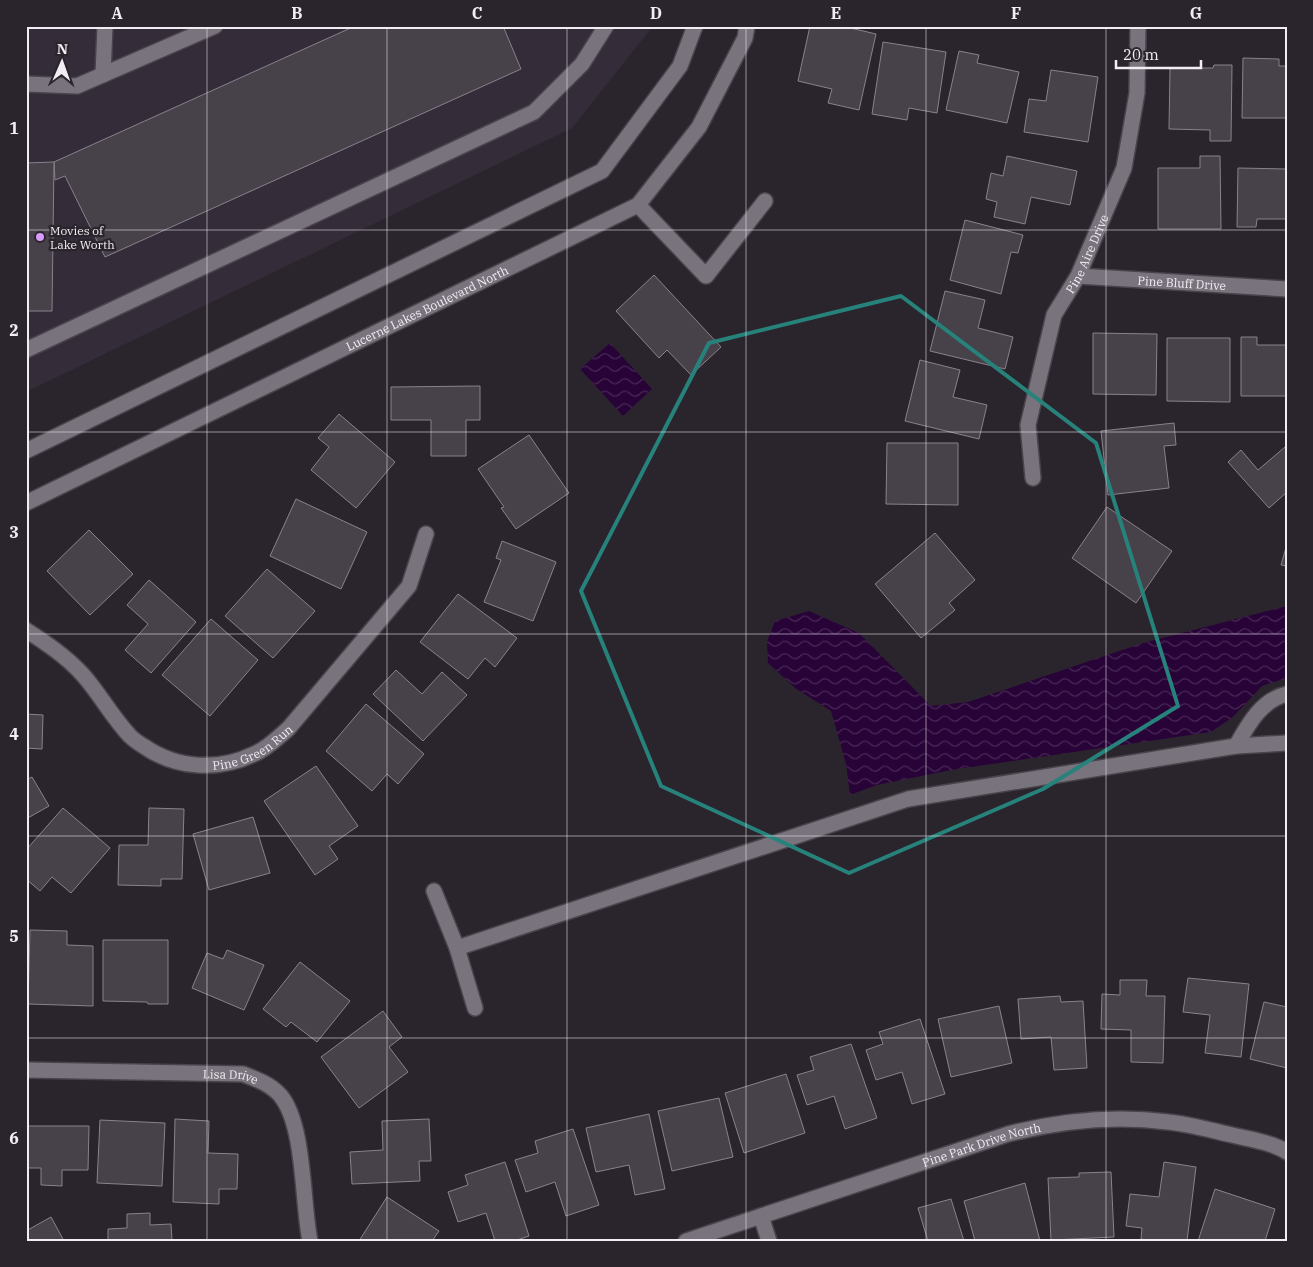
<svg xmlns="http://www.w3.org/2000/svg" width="1313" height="1267" font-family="'IBM Plex Serif',serif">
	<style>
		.built { fill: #342c39 }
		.water { fill: url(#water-waves) }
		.building { fill: #47414a; stroke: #89828d }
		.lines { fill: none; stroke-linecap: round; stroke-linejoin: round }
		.lane-casing { stroke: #48444b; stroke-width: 18 }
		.street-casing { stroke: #48444b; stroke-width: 18 }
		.lane { stroke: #79737d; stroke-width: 15 }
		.street { stroke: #79737d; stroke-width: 15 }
		.marked { fill: none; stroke: #26827b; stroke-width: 4; stroke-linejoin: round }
		.grid { fill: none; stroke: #f1edf3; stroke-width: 1; stroke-opacity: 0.55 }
		.poi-dot { fill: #d79bf9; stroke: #2a252d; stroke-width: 2 }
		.labels { text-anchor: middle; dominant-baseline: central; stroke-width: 4.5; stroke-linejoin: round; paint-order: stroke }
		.poi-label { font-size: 12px; fill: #f1edf3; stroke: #2a252d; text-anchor: start }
		.street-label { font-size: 12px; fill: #f1edf3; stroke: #2a252d }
		.neatline { fill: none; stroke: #f1edf3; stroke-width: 2 }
		.grid-label { font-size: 16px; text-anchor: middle; font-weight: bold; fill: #f1edf3 }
	</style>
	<defs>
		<pattern id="water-waves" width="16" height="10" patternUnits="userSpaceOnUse" patternTransform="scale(1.25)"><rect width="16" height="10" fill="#280338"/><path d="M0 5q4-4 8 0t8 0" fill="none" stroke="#482855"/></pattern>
	</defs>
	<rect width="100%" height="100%" fill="#2a252d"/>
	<path class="built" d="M26,26h627l-81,102 -546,264z"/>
	<g class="water">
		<path d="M610,343l42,46 -29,27 -43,-47z"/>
		<path d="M1287,606v72l-25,8 -29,31 -22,15 -260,38 -74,15 -27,10 -4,-31 -15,-53 -36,-23 -27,-25 -1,-22 8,-20 34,-10 50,22 72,73 37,-4 175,-59z"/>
	</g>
	<g class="building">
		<path d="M355,26h148l18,43 -416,188 -40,-81 -10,4 -1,-18z"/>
		<path d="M810,26h32l34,8 -17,76 -31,-7 4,-14 -34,-8z"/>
		<path d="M883,42l63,10 -9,61 -28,-5 -2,12 -35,-6z"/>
		<path d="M959,51l20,4 -2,8 42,9 -12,51 -61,-13z"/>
		<path d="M1243,58l36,1v7h8v52h-45z"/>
		<path d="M1214,65h18l-1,76h-21v-11l-41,-1 1,-61h43z"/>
		<path d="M1051,70l47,7 -10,65 -64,-10 5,-33 17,2z"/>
		<path d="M1007,156l70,15 -7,34 -39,-8 -6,27 -31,-7 3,-15 -11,-3 5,-26 12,3z"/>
		<path d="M1200,156h20l1,73h-63v-61h42z"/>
		<path d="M54,162l-2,149h-26v-148z"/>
		<path d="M1238,168l49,1v50h-30l-1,8h-19z"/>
		<path d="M965,220l58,15 -5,18 -7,-1 -10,42 -51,-14z"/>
		<path d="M654,275l67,72 -30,28 -24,-25 -8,8 -43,-47z"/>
		<path d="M945,291l40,9 -7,28 35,9 -8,32 -75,-18z"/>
		<path d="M1093,333l64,1 -1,61 -63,-1z"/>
		<path d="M1241,337h16v8h30v51h-46z"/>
		<path d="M1167,338h63v64l-63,-1z"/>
		<path d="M920,360l40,10 -7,27 34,8 -8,34 -74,-18z"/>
		<path d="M480,386v34h-14v36h-35v-36h-40v-33z"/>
		<path d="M339,414l56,48 -39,46 -45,-38 18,-23 -11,-9z"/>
		<path d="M1174,423l2,22 -12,1 5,42 -61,7 -7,-64z"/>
		<path d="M529,435l40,58 -53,36 -15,-21 3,-1 -26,-38z"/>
		<path d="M887,443h71v62l-72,-1z"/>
		<path d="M1285,447l2,2v43l-18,16 -41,-46 13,-12 17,20z"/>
		<path d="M296,499l71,33 -26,57 -71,-33z"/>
		<path d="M1107,507l65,44 -36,52 -64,-45z"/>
		<path d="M89,530l44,44 -43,41 -43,-44z"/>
		<path d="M935,533l40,47 -26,23 6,7 -34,28 -46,-54z"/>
		<path d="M502,541l54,21 -23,59 -49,-19 17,-42 -5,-2z"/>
		<path d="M1287,544v22l-6,-1z"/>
		<path d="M267,569l48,42 -42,47 -48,-42z"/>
		<path d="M149,580l47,42 -45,51 -26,-23 23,-26 -21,-19z"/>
		<path d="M458,594l59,44 -22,29 -10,-9 -17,21 -48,-37z"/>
		<path d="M211,619l47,41 -48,56 -48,-41z"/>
		<path d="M396,670l26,24 20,-22 25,23 -44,46 -50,-47z"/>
		<path d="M366,704l58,50 -26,30 -11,-10 -15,17 -46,-40z"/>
		<path d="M26,714l17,1 -1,34 -16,-1z"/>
		<path d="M316,766l42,60 -29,20 9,13 -23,16 -51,-74z"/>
		<path d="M32,777l17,29 -23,13v-39z"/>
		<path d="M63,808l47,40 -39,45 -19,-16 -12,14 -14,-12v-29z"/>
		<path d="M149,808l35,1 -2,70h-21v7l-43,-1 1,-40h29z"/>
		<path d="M253,817l17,56 -61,17 -16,-56z"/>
		<path d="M30,930l37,1v14l26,1v60l-65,-2z"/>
		<path d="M103,940h65v64h-20l-1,-2 -44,-1z"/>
		<path d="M227,950l37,15 -20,45 -52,-22 15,-35 16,6z"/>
		<path d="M300,962l50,39 -33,41 -26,-20 -5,5 -23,-18z"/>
		<path d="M1188,978l61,6 -8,73 -36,-4 5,-38 -27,-3z"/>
		<path d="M1120,980h27l-1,16h19l-2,67 -32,-1v-32l-30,-1 1,-35 18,1z"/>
		<path d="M1060,996l1,6 22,-1 4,67 -33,2 -3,-33 -30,2 -3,-40z"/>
		<path d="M1264,1002l23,5v61l-37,-9z"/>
		<path d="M999,1006l13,57 -61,14 -13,-58z"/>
		<path d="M383,1011l19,26 -13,10 19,25 -49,36 -38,-51z"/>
		<path d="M920,1019l25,75 -33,10 -10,-32 -26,8 -10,-30 17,-6 -4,-12z"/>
		<path d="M851,1044l26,74 -32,11 -11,-33 -27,9 -10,-30 17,-5 -4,-13z"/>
		<path d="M786,1074l19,59 -61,20 -19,-60z"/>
		<path d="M719,1098l14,59 -61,14 -14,-60z"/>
		<path d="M649,1114l16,75 -30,6 -6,-30 -33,7 -10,-44z"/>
		<path d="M175,1119l34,2 -1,32 30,1 -1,35h-18v15l-46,-2z"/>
		<path d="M429,1119l2,42h-12l1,20 -68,3 -2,-32 33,-2 -1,-29z"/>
		<path d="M100,1120l65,3 -3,63 -65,-3z"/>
		<path d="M26,1126h63l-1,44h-26v16l-21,-1v-17h-15z"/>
		<path d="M573,1129l26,76 -33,11 -11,-34 -29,10 -11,-32 23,-7 -3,-12z"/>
		<path d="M505,1162l24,74 -15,5h-19l-9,-28 -28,9 -10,-30 20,-7 -3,-10z"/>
		<path d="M1164,1162l32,5 -9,74h-32l-14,-2 1,-11 -16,-2 4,-32 29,3z"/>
		<path d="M1111,1172l3,65 -63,3 -3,-62 31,-1v-4z"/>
		<path d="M1025,1183l15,58h-65l-11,-40z"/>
		<path d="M1215,1189l60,20 -10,32h-67z"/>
		<path d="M387,1197l52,34 -7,10h-73z"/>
		<path d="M951,1199l13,42h-36l-10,-33z"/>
		<path d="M150,1213v12l21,-1 1,17h-64v-12l19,-1v-14z"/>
		<path d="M51,1217l13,24h-38v-10z"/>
	</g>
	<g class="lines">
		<g class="lane-casing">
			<g id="lane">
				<path d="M103,75l2,-49"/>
				<path d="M26,84l51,2 138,-60"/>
				<path d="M638,205l68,71 59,-75"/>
				<path d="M26,350l508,-238 48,-48 24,-38"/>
			</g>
		</g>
		<g class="street-casing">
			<g id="street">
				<path id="s1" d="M1078,276l209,13"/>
				<path d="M26,451l576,-280 78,-105 15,-40"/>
				<path id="s2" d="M1033,478l-5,-53 26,-110 24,-39 46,-108 13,-75 1,-67"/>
				<path id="s3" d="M26,503l612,-298 61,-78 46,-89 2,-12"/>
				<path id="s4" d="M26,630c20,13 41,27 57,45 17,19 29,42 47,61 4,4 10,8 15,11 32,22 74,24 109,7 13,-5 23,-16 34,-25l121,-143 17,-52"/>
				<path d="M1236,746c12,-21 25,-46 51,-52"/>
				<path d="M434,891l23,57 451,-149 328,-53 51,-3"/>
				<path d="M457,948l18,60"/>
				<path id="s5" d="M26,1070l217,4c13,5 27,10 37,21 25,29 22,107 30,146"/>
				<path d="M761,1216l8,25"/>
				<path id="s6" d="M686,1241l322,-107c51,-13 106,-19 160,-12 21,2 42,8 64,13 17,4 39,7 55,17"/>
			</g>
		</g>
		<use href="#lane" class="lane"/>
		<use href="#street" class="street"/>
	</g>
	<path class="marked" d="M901,296l195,147 82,263 -135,83 -194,84 -188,-87 -80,-195 128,-248z"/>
	<path class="grid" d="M207,26v1215M387,26v1215M567,26v1215M746,26v1215M926,26v1215M1106,26v1215M26,230h1261M26,432h1261M26,634h1261M26,836h1261M26,1038h1261"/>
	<circle class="poi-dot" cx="40" cy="237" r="5"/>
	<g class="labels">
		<g class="poi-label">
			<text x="50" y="230">Movies of<tspan x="50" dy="14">Lake Worth</tspan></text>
		</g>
		<g class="street-label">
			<text stroke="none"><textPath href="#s2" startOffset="236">Pine Aire Drive</textPath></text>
			<text stroke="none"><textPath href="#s1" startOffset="104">Pine Bluff Drive</textPath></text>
			<text stroke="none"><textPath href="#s3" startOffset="446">Lucerne Lakes Boulevard North</textPath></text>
			<text stroke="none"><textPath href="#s4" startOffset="284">Pine Green Run</textPath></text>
			<text stroke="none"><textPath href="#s5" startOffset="205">Lisa Drive</textPath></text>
			<text stroke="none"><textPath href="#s6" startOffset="311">Pine Park Drive North</textPath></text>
		</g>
	</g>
	<rect width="1313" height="1267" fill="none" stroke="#2a252d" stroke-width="55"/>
	<g transform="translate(62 62) rotate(2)" stroke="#2a252d" stroke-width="4" paint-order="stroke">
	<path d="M0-4L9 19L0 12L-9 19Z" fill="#f1edf3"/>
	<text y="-8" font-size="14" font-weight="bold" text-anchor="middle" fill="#f1edf3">N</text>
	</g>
	<path d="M1116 60v8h85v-8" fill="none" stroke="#f1edf3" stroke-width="2.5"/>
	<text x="1123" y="60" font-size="15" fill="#f1edf3" stroke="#2a252d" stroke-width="4" paint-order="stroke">20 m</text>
	<rect x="28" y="28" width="1258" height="1212" class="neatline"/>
	<g class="grid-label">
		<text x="117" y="19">A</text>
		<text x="297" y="19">B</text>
		<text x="477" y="19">C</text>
		<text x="656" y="19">D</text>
		<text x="836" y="19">E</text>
		<text x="1016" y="19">F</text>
		<text x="1196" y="19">G</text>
		<text x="14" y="134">1</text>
		<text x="14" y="336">2</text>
		<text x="14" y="538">3</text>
		<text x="14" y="740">4</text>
		<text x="14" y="942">5</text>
		<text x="14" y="1144">6</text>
	</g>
</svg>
